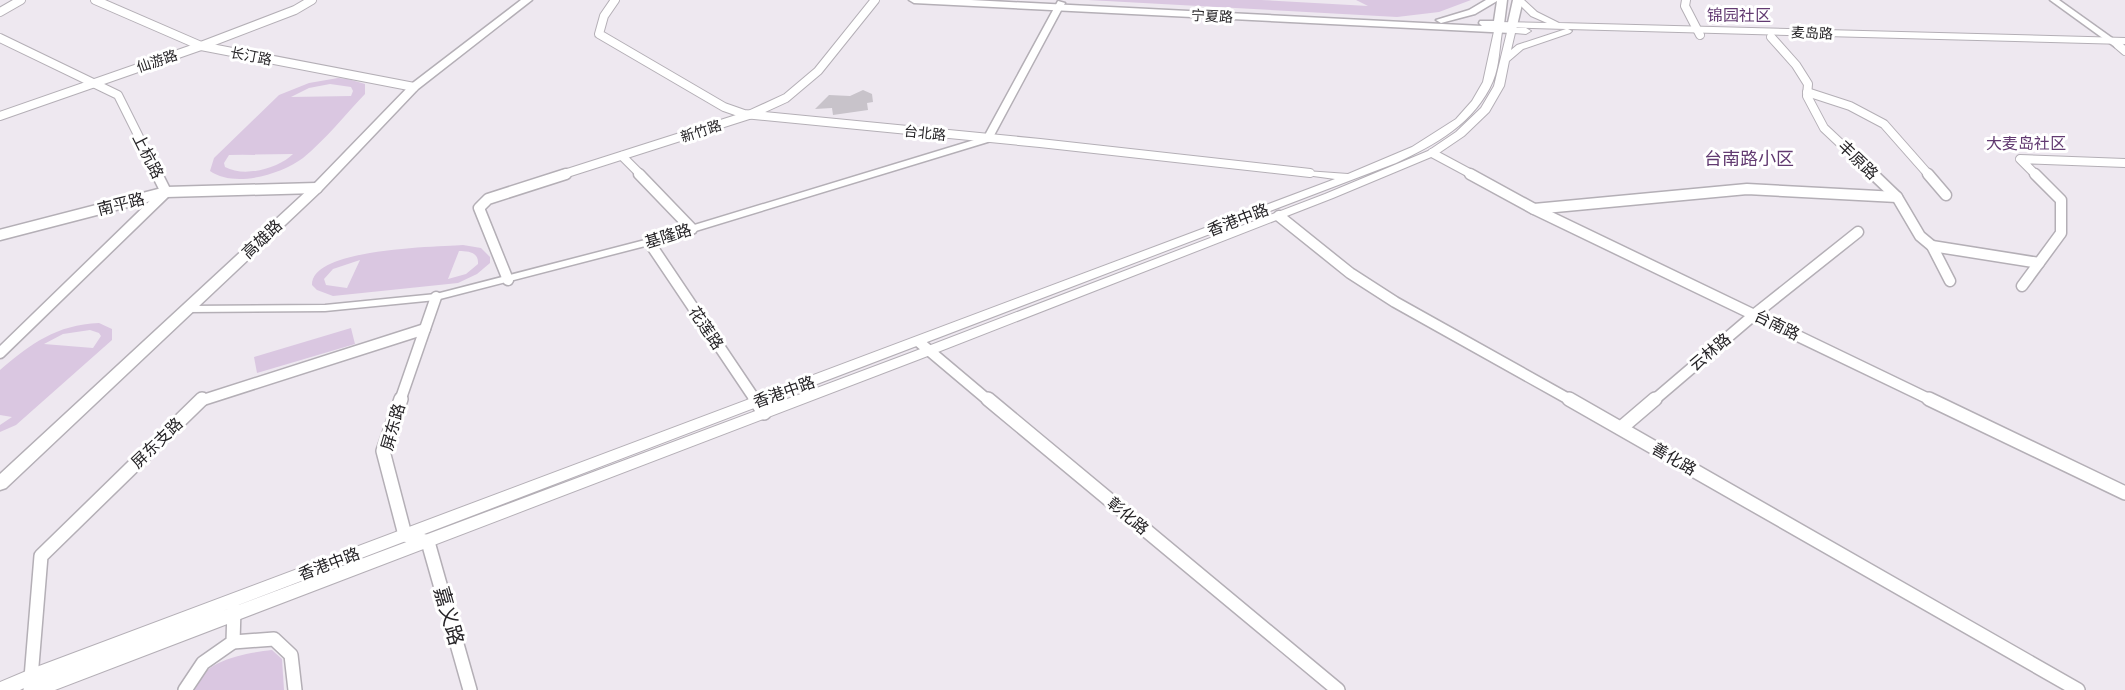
<svg xmlns="http://www.w3.org/2000/svg" width="2125" height="690" font-family="'Space Grotesk','Noto Sans SC',sans-serif">
	<style>
		.green { fill: #dac7e1; fill-rule: evenodd }
		.building { fill: #c8c3ca }
		.lines { fill: none; stroke-linecap: round; stroke-linejoin: round }
		.minor-far2-casing { stroke: #b4afb6; stroke-width: 10 }
		.minor-far1-casing { stroke: #b4afb6; stroke-width: 13 }
		.minor-casing { stroke: #b4afb6; stroke-width: 16 }
		.tertiary-casing { stroke: #b4afb6; stroke-width: 3 }
		.secondary-casing { stroke: #b4afb6; stroke-width: 2 }
		.primary-casing { stroke: #b4afb6; stroke-width: 3 }
		.minor-far2 { stroke: #fff; stroke-width: 8 }
		.minor-far1 { stroke: #fff; stroke-width: 10 }
		.minor { stroke: #fff; stroke-width: 13 }
		.tertiary { fill: #fff; fill-rule: evenodd }
		.secondary { fill: #fff; fill-rule: evenodd }
		.primary { fill: #fff; fill-rule: evenodd }
		.labels { text-anchor: middle; dominant-baseline: central; stroke-width: 6; stroke-linejoin: round; paint-order: stroke }
		.far-street-label { font-size: 14px; fill: #262427; stroke: #fff }
		.far-quarter-label { font-size: 16px; fill: #623a71; stroke: #fff }
		.street-label { font-size: 16px; fill: #262427; stroke: #fff }
		.neighbourhood-label { font-size: 18px; fill: #623a71; stroke: #fff }
		.near-street-label { font-size: 20px; fill: #262427; stroke: #fff }
	</style>
	<rect width="100%" height="100%" fill="#eee8f0"/>
	<g class="green">
		<path d="M1088,0h173l107,6 -12,-6h115l-32,12 -42,5z"/>
		<path d="M338,78l10,1 17,5v10c-20,21 -40,46 -62,64 -23,17 -69,30 -93,13l4,-13 65,-63 30,-12zM330,84l21,3 2,4 -2,5 -60,1 18,-9zM293,154c-14,14 -48,24 -68,13l-1,-4 5,-8z"/>
		<path d="M463,245l18,3 9,9v6l-13,11 -19,9 -125,13 -16,-6 -5,-5c-1,-37 124,-38 151,-40zM459,251c9,0 20,1 19,13l-12,10 -18,5zM360,260l-13,28 -21,-3 -2,-6 9,-10z"/>
		<path d="M99,323l13,6v11l-96,85 -16,7v-7l12,-8 -12,-2v-45c32,-27 56,-45 99,-47zM90,330l9,3 2,3 -8,12 -49,-4 19,-10z"/>
		<path d="M351,328l4,16 -98,29 -3,-16z"/>
		<path d="M272,650l10,9 2,31h-91c9,-30 52,-37 79,-40z"/>
	</g>
	<path class="building" d="M863,90l9,4 1,8 -6,1 1,7 -35,5 -1,-7 -17,1 14,-14 21,1z"/>
	<g class="lines">
		<g class="minor-far2-casing">
			<g id="minor-far2">
				<path d="M95,0l106,46 213,41"/>
				<path d="M615,0l-11,16 -5,18 125,73 20,7 296,29 270,30"/>
				<path d="M1686,0l-1,6 15,29"/>
				<path d="M0,12l21,-12"/>
				<path d="M1771,37l25,28 12,19 -1,12 17,32 50,47"/>
				<path d="M0,38l118,57 40,80"/>
				<path d="M2118,45l7,6"/>
				<path d="M1807,92l43,14 34,18 45,51"/>
				<path d="M0,116l201,-70 94,-36 17,-10"/>
				<path d="M1432,153l41,22"/>
				<path d="M622,156l19,19"/>
				<path d="M561,175l188,-60 37,-17 32,-27 57,-71"/>
				<path d="M2036,175l-16,-16 105,4"/>
			</g>
		</g>
		<g class="minor-far1-casing">
			<g id="minor-far1">
				<path d="M639,174l53,55"/>
				<path d="M1470,174l64,35 399,192"/>
				<path d="M1873,174l24,23 23,39 12,10 18,35"/>
				<path d="M1928,174l18,21"/>
				<path d="M1534,209l213,-20 150,8"/>
				<path d="M1279,216l71,57 45,29 177,99"/>
				<path d="M0,235l166,-43 151,-4"/>
				<path d="M649,242l107,159"/>
				<path d="M1932,246l107,17"/>
				<path d="M508,280l-29,-72 9,-9 78,-25"/>
				<path d="M2022,286l39,-53v-33l-26,-26"/>
				<path d="M919,342l70,59"/>
				<path d="M0,353l166,-161 -9,-18"/>
				<path d="M200,401l225,-72"/>
				<path d="M400,401l36,-104"/>
				<path d="M1653,401l102,-87 103,-82"/>
			</g>
		</g>
		<g class="minor-casing">
			<g id="minor">
				<path d="M401,399l-18,52 22,84 23,7 42,148"/>
				<path d="M755,399l9,14"/>
				<path d="M988,399l350,291"/>
				<path d="M1569,399l509,291"/>
				<path d="M1929,399l196,94"/>
				<path d="M1621,428l34,-29"/>
				<path d="M233,642l41,-3 17,16 4,35"/>
				<path d="M30,690l11,-134 161,-157"/>
				<path d="M185,690l18,-27 30,-21 1,-33"/>
			</g>
		</g>
		<g class="tertiary-casing">
			<g id="tertiary">
				<path d="M2050,0h9l63,45 -7,2z"/>
				<path d="M1058,1l7,2 -74,138 -338,103 -217,56 -111,11 -137,1 -6,-3 6,-3 137,-1 111,-11 209,-54 339,-103z"/>
			</g>
		</g>
		<g class="secondary-casing">
			<path id="secondary" d="M1515,0h9l13,12 22,11 566,15v6l-557,-15 4,2 -2,2 -47,16 -14,12 -5,25 -15,26 -25,24 -28,19 -103,43 -413,161 -865,331h-30l1,-3 -6,3h-20v-8l31,-13 1304,-490 -29,-4v-4l42,3 64,-27 44,-28 16,-18 11,-19 13,-60 51,1 -16,-7zM1503,27l63,2 -49,16 -6,5 4,-17 11,1 5,-3 -5,-3h-18l-14,58 -13,22 -25,24 -28,19 -103,43 -415,159 -690,259 1176,-449c39,-18 79,-40 97,-82 7,-16 6,-36 10,-54z"/>
		</g>
		<g class="primary-casing">
			<g id="primary">
				<path d="M521,0h11l-114,89 -97,102 -315,297 -6,2v-16l313,-289 97,-100z"/>
				<path d="M909,0h62l511,26 -3,-3 1,-2h14l3,-20 -22,13 -34,9 -5,-3 33,-10 17,-10h21l-3,24 -3,2 6,1 6,-27h10l-7,30 -5,3 -597,-30z"/>
			</g>
		</g>
		<use href="#minor-far2" class="minor-far2"/>
		<use href="#minor-far1" class="minor-far1"/>
		<use href="#minor" class="minor"/>
		<use href="#tertiary" class="tertiary"/>
		<use href="#secondary" class="secondary"/>
		<use href="#primary" class="primary"/>
	</g>
	<g class="labels">
		<g class="far-street-label">
			<text transform="translate(1212 16) rotate(3)">宁夏路</text>
			<text transform="translate(1812 33) rotate(2)">麦岛路</text>
			<text transform="translate(251 56) rotate(11)">长汀路</text>
			<text transform="translate(157 61) rotate(-19)">仙游路</text>
			<text transform="translate(701 131) rotate(-18)">新竹路</text>
			<text transform="translate(925 133) rotate(6)">台北路</text>
		</g>
		<g class="far-quarter-label">
			<text x="1739" y="15">锦园社区</text>
			<text x="2026" y="143">大麦岛社区</text>
		</g>
		<g class="street-label">
			<text transform="translate(148 156) rotate(63)">上杭路</text>
			<text transform="translate(1858 160) rotate(44)">丰原路</text>
			<text transform="translate(121 204) rotate(-14)">南平路</text>
			<text transform="translate(1238 220) rotate(-21)">香港中路</text>
			<text transform="translate(668 236) rotate(-17)">基隆路</text>
			<text transform="translate(262 239) rotate(-43)">高雄路</text>
			<text transform="translate(1777 325) rotate(26)">台南路</text>
			<text transform="translate(706 328) rotate(56)">花莲路</text>
			<text transform="translate(1710 352) rotate(-40)">云林路</text>
			<text transform="translate(784 392) rotate(-20)">香港中路</text>
			<text transform="translate(393 427) rotate(-74)">屏东路</text>
			<text transform="translate(157 443) rotate(-44)">屏东支路</text>
			<text transform="translate(1674 459) rotate(30)">善化路</text>
			<text transform="translate(1128 516) rotate(40)">彰化路</text>
			<text transform="translate(329 564) rotate(-21)">香港中路</text>
		</g>
		<g class="neighbourhood-label">
			<text x="1749" y="158">台南路小区</text>
		</g>
		<g class="near-street-label">
			<text transform="translate(449 616) rotate(74)">嘉义路</text>
		</g>
	</g>
</svg>
